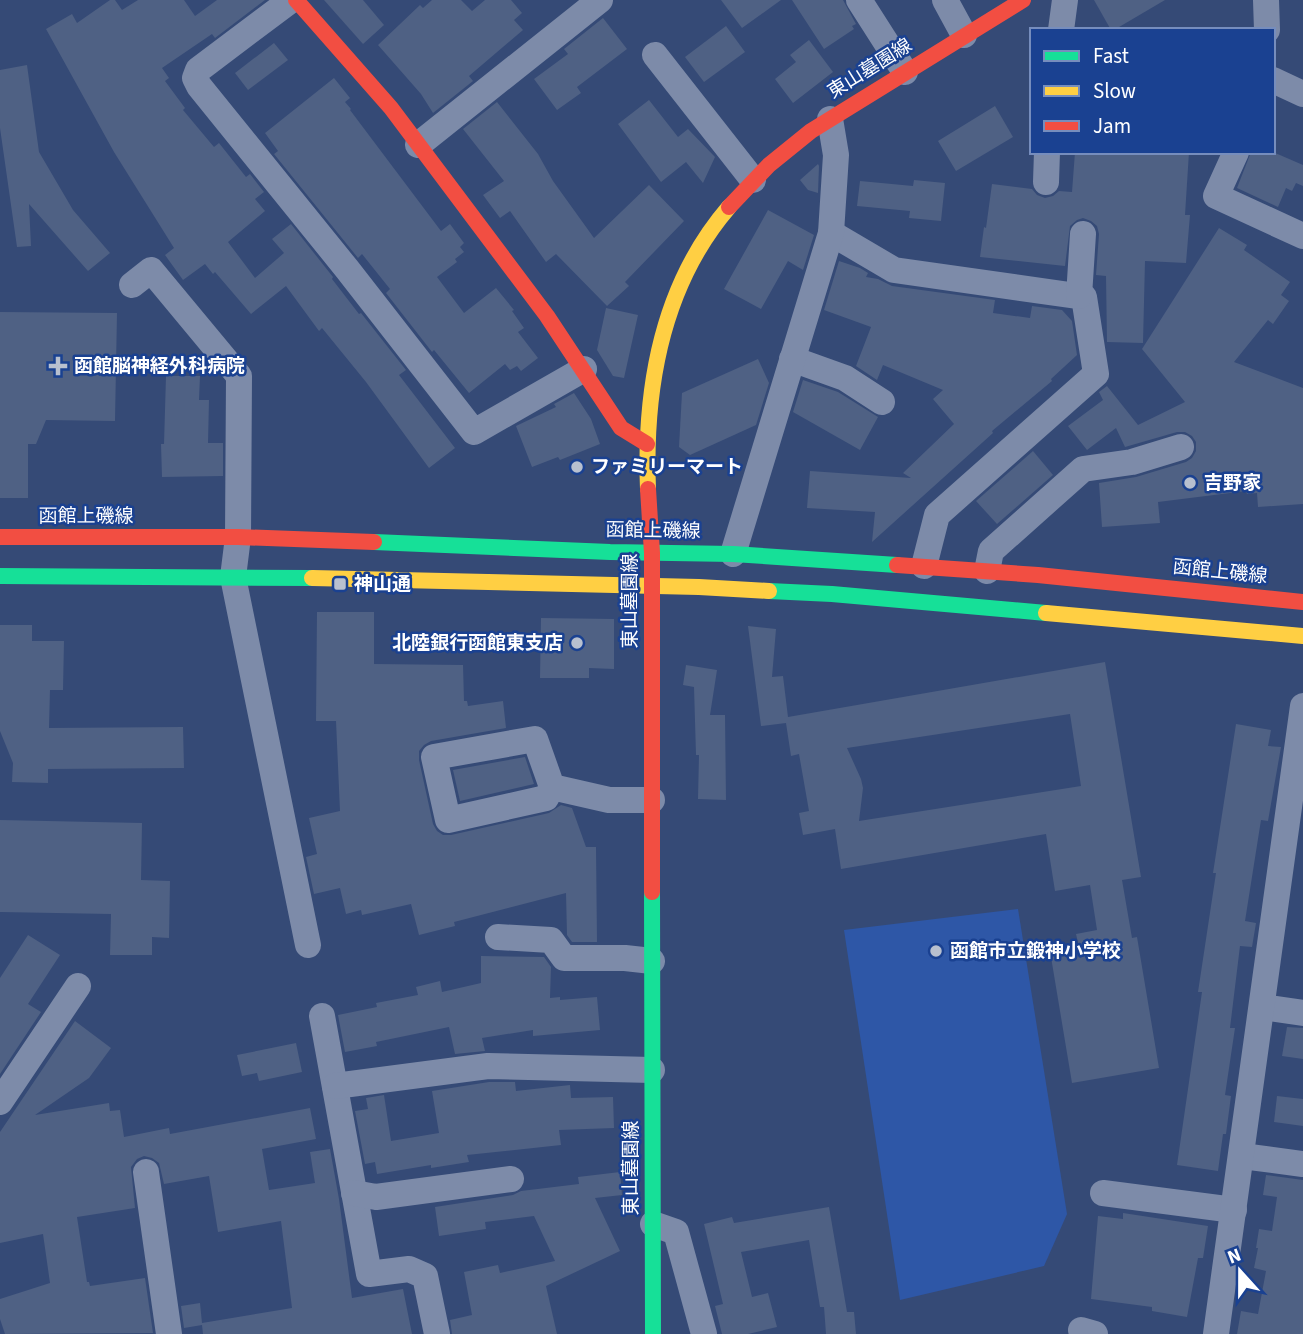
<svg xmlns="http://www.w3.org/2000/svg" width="1303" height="1334" font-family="'Source Sans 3','Noto Sans JP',sans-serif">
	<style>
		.green { fill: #2e57a7 }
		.building { fill: #4f6184; fill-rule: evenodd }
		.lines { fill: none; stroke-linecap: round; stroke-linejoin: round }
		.street { stroke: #7d8ba9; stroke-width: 26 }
		.fast { stroke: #16e098; stroke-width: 16 }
		.slow { stroke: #ffcf43; stroke-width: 16 }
		.jam { stroke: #f24e42; stroke-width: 16 }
		.poi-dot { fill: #b8c0cf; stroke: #1a4191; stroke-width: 2.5 }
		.labels { text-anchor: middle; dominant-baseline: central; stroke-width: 5; stroke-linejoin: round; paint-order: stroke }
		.street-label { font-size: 19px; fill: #fff; stroke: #1a4191 }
		.poi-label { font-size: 19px; font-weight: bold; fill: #fff; stroke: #1a4191; text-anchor: start }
	</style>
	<rect width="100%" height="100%" fill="#354a76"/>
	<path class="green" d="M1018,909l49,305 -23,52 -144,34 -56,-370z"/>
	<g class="building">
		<path d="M110,0h5l7,10 16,-10h46l11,16 22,-16h48l-50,38 -3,-4 -50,34 7,10 -4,3 20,27 -2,2 31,37 5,-4 27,34 4,-3 14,18 -9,7 10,12 -37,31 27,36 29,-25 -12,-14 19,-15 42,53 -1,2 27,35 2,-1 45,57 -7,5 56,73 -26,20 -63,-86 -44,-54 -3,3 -33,-45 -35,28 -36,-42 -2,2 -8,-10 -22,16 -18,-25 9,-7 -60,-96 -68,-123 26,-15 5,9z"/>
		<path d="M324,0h39l21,25 -21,19z"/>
		<path d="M432,0h29l11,11 13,-11h26l11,13 -8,7 9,10 -54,46 4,5 -40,32 -12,-19 -43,-49 42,-40 3,3z"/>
		<path d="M721,0h60l-39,28z"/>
		<path d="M792,0h51l13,24 -4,2 2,3 -30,20z"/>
		<path d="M1094,0h71l-51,30h-3z"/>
		<path d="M603,18l24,31 -50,38 4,6 -24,17 -23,-31 34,-25 -4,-5z"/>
		<path d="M726,26l19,26 -41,30 -19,-25z"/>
		<path d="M809,40l24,32 -40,31 -18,-24 21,-17 -6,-7z"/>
		<path d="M274,43l14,17 -40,30 -13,-17z"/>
		<path d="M27,65l12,87 34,58 37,43 -22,18 -59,-67 2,42 -14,1 -17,-119v-58z"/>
		<path d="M334,78l16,20 -5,4 6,7 -1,1 91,121 9,-7 14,19 -4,4 4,5 -9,7 2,3 -20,15 27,36 32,-25 18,22 -2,1 12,17 -6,4 20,26 -17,13 -4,-5 -7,4 -5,-6 -36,29 -35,-43 -2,2 -46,-59 4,-4 -28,-35 -4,4 -84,-104 4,-3 -13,-18z"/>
		<path d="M649,100l29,37 10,-8 27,28 -12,26 -17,-21 -25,20 -43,-58z"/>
		<path d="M497,102l41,52 15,27 41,57 55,-53 35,36 -59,61 4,4 -22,20 -51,-52 -10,8 -36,-51 -10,7 -17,-23 21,-14 -41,-52z"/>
		<path d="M995,106l18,31 -57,34 -18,-30z"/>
		<path d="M1075,152l79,2v-2h35l-4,63h5l-4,48 -41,-2 -2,82 -36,-1 -1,-66 -10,-1 3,-41 -2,-8 -6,-5 -8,-3 -6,2 -7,6 -5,40 -85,-9 4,-30 2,1 6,-44 40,5 5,6 8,3 8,-2 6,-5 13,1z"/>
		<path d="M1251,152h22l30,13v21l-7,-3 -4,8 -6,-3 -8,19 -41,-19z"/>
		<path d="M818,164l1,2 -1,27 -10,-3 -8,-10z"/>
		<path d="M914,180l31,3 -4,38 -32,-3 1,-7 -53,-5 3,-25 53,5z"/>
		<path d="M768,210l46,25 -11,35 -15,-9 -27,48 -37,-20z"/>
		<path d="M1219,228l28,17 -3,5 46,32 -9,13 8,6 -16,23 -5,-4 -34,42 69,26v116l-45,3 -1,-14 -10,1 -1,-3 -88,11 2,21 -58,4 -3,-44 37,-6 50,-15 6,-4 4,-7v-9l-4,-6 -7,-4h-8l-52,15 -9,-19 -29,22 -19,-24 35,-26 -4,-8 8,-6 31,39 47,-23 -43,-53z"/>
		<path d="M839,261l21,7 8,5 -2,4 12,2 14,7 103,14 -2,13 37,5 2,-12 30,4 10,11 5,34 -26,24 1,2 -60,50 1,2 -121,109 3,-30 -68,-4 3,-37 101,7 -8,-5 51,-49 -21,-25 10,-9 -60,-25 -6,15 -21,-14 15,-39 -47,-17z"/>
		<path d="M606,308l32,7 -14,63 -11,-2 -16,-26z"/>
		<path d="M0,312l117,1 -2,108 -69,-1 -10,24h-8v54h-28z"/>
		<path d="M758,359l11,24 -13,42 -66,30 -11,-8 3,-54z"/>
		<path d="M166,376h34l-1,24h10l-1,43h15v33l-61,1 -1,-33h3z"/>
		<path d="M803,380l35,12 40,25 -18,33 -67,-38z"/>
		<path d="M574,393l17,26 9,25 -40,16 -2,-3 -26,10 -16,-41 40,-19 -2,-3z"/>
		<path d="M1033,451l20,24 -56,49 -21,-23z"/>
		<path d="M317,612h57v52l89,1 1,36h3l1,5 35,-5 3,27 -75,13 -7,4 -5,6v9l14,64 4,7 6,4h8l98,-22 12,-8 11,3 14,39h10l1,95h-25l-5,-7 -1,-42 -112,29 1,4 -36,9 -8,-31 -49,11 -1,-5 -15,4 -6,-26 -26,6 -8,-37 11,-3 -8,-36 31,-7 -4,-90h-20z"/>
		<path d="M541,618l73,1v50l-25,-1v10h-49z"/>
		<path d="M0,625h32v16h32l-1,49h-13l-1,38 134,-1 1,41 -136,1v14l-36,-1 1,-19 -13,-32z"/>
		<path d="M748,626l28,3 -4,48 11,-1 5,41 317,-55 36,215 -19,3 10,58 5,-1 22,131 -87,15 -22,-132 29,-4 -3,-13 21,-4 -7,-45 -35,6 -9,-57 -205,35 -6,-40 -32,6 -4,-22 10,-2 -10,-57 -8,2 -5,-33 -25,3zM1070,714l11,72 -222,35 4,-33 -2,-9 -14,-31z"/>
		<path d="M686,665l31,5 -7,45h15l1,85 -28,-1 1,-44h-3l-2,-68 -11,-2z"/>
		<path d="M1236,724l35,6 -3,16 13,1 -13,74 -7,-1 -16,101 11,2 -4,24 -12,-1 -10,82h5l-10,67 6,1 -5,38h-3l-5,37 -41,-6 25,-173h-4l18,-119h-3z"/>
		<path d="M525,757l9,27 -74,17 -7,-31z"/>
		<path d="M0,820l142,3 -1,57 29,1 -1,57 -17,-1v18h-42l1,-41 -111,-2z"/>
		<path d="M28,935l32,20 -32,49 13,8 -41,62v-96z"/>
		<path d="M481,956l63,1 7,10 -1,31 10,-1v3l37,-3 3,33 -67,6v-6l-51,8 3,13 -30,3 -6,-27 -73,15 1,4 -32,6 -7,-37 39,-8 -1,-4 42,-8 -2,-8 24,-6 2,11 39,-9z"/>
		<path d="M75,1021l36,27 -22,30 -54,37 74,-12 1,8 10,-1 4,27 45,-9 1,6 140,-26 6,31 -54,10 7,41 46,-7 -5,-31 20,-3 9,50 13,99 51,-9 9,45h-209l-1,-9 -18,3 -3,-22 19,-3 2,20 90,-15 -11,-87 -63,11 -9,-56 -45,8 -5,-21 -7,-5 -8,-2 -7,3 -6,8 4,41 -58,9 10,65h2l1,4 55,-8 8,55 -148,1 -5,-15v-20l50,-16 -7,-49 -43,9v-111z"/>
		<path d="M1287,1027l16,1v31l-21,-3z"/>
		<path d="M296,1043l6,29 -43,9 -2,-8 -15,3 -5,-21z"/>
		<path d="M489,1082h26l1,9 54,-6 1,13 42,-1 1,31 -55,2 2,15 -94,10 2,7 -38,6v-3l-54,9 -2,-12 -10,2 -10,-53 13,-2 -2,-11 18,-3 7,46 48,-8 -7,-42z"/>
		<path d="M1277,1096l26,3v27l-29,-4z"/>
		<path d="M620,1172l2,23 -27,3 25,53 -74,35 11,48h-105l-2,-14 22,-5 -8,-43 34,-7 2,8 55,-12 -21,-45 -49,6 1,7 -47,7 -4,-29 78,-12 8,-4 58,-7 -1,-7z"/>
		<path d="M1266,1175l37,5v154h-66l4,-23 17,3 8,-43 -12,-3 4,-20h-2l3,-19 13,2 5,-34 -14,-2z"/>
		<path d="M829,1207l18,105h7l2,22h-30l-2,-27h-4l-11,-67 -68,12 11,45 16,-4 9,34 -29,7h-26l-7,-28 8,-2 -19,-80 28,-7 2,6z"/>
		<path d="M1123,1213l85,13 -5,32h-5l-11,59 -35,-6v-4l-61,-8 7,-83 25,3z"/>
	</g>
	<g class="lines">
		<g class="street">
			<path d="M291,0l-93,70 -3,8 4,8 148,183 127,163 110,-63"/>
			<path d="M859,0l46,72"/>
			<path d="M945,0l19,35"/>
			<path d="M1266,0l1,30"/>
			<path d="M1061,30l4,-30"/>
			<path d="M655,55l98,125"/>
			<path d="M1273,80l30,14"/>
			<path d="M418,145l182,-145"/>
			<path d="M1236,152l-20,44 87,40"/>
			<path d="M1046,182l1,-30"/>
			<path d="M831,233l63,37 190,27 12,77 -159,141 -13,51"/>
			<path d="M132,285l19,-15 88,106 -1,161 -5,40 75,368"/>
			<path d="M1079,296l4,-62"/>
			<path d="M792,359l53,19 37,24"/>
			<path d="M733,554l98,-321 5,-78 -6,-36"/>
			<path d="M987,571l4,-20 92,-82 49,-7 49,-15"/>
			<path d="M552,787l-17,-48 -101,18 14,63 98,-22 6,-11 57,13h43"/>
			<path d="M498,937l53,3 13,18h61l27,3"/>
			<path d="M1262,1007l41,6"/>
			<path d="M322,1016l47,258 40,-5 16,7 12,58"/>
			<path d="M335,1086l153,-20 164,4"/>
			<path d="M0,1102l78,-116"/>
			<path d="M1242,1156l61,8"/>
			<path d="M146,1172l23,162"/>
			<path d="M354,1193l22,4 135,-18"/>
			<path d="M1103,1193l131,17"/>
			<path d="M653,1224l23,8 28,102"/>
			<path d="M1081,1330l14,4"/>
			<path d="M1216,1334l87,-628"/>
		</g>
		<g class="fast">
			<path d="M374,542l236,10 123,2 164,11"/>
			<path d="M0,576l312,2"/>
			<path d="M769,591l63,3 214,19"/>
			<path d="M652,892l1,442"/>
		</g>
		<g class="slow">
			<path d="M648,489c-4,-101 13,-203 81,-282"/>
			<path d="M312,578l387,9 70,4"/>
			<path d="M1046,613l257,23"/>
		</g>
		<g class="jam">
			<path d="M296,0l95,108 156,208 74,112 26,16"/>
			<path d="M729,207l40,-42 42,-34 212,-131"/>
			<path d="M648,489l4,64v339"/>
			<path d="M0,537h238l136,5"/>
			<path d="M897,565l141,10 265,27"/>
		</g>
	</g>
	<g class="poi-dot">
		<path d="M54.5 355.5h7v7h7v7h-7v7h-7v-7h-7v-7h7z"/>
		<circle cx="577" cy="467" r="7"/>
		<circle cx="1190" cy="483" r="7"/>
		<rect x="333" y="577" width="14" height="14" rx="3.5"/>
		<circle cx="577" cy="643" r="7"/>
		<circle cx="936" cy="951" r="7"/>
	</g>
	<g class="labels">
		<g class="street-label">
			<text transform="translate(870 69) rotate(-32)">東山墓園線</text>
			<text x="86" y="516">函館上磯線</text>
			<text transform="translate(653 531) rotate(1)">函館上磯線</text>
			<text transform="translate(1220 572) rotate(6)">函館上磯線</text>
			<text transform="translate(630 601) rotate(-90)">東山墓園線</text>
			<text transform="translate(631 1168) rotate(-90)">東山墓園線</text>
		</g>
		<g class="poi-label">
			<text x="74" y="366">函館脳神経外科病院</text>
			<text x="591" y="467">ファミリーマート</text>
			<text x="1204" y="483">吉野家</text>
			<text x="354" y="584">神山通</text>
			<text x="563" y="643" text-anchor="end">北陸銀行函館東支店</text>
			<text x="950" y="951">函館市立鍛神小学校</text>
		</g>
	</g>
	<rect x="1030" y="28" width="245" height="126" fill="#1a4191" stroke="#768dbd" stroke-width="2"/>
	<rect x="1044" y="51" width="35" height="10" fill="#16e098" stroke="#768dbd" stroke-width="2"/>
	<text x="1093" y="63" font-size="21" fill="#ffffff">Fast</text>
	<rect x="1044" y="86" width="35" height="10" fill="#ffcf43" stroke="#768dbd" stroke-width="2"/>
	<text x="1093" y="98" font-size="21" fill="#ffffff">Slow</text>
	<rect x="1044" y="121" width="35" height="10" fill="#f24e42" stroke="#768dbd" stroke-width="2"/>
	<text x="1093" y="133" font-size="21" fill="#ffffff">Jam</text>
	<g transform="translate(1240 1271) rotate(339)" stroke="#1a4191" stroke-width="5" paint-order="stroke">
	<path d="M0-5L12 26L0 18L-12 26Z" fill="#ffffff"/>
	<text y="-10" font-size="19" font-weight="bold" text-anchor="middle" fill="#ffffff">N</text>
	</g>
</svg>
